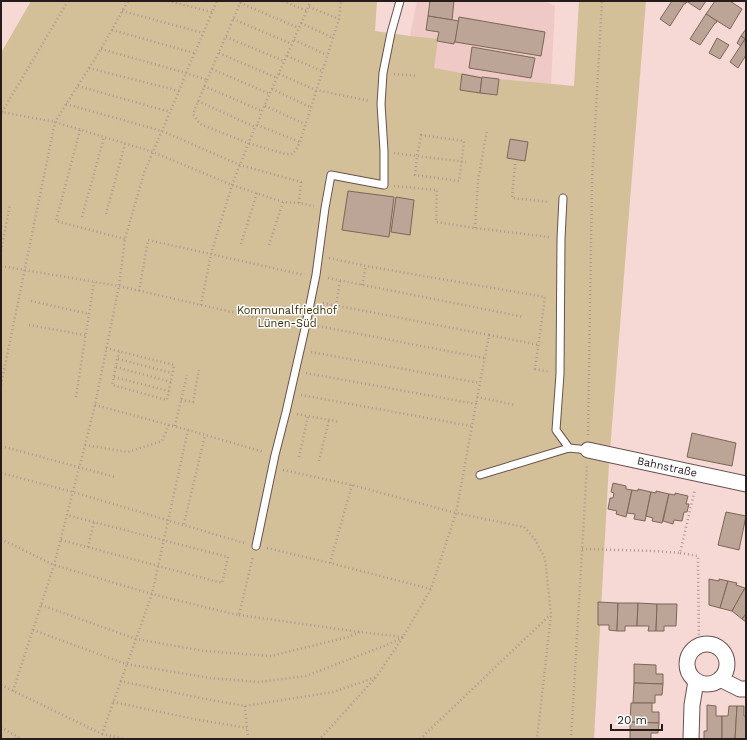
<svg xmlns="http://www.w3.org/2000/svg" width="747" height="740" font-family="'Work Sans',sans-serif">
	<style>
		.built { fill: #efc9c5 }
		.green { fill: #d3bf98 }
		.building { fill: #bca596; stroke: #7b6658 }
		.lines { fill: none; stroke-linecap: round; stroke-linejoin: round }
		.service-casing { stroke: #6a514f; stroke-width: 9 }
		.minor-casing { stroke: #6a514f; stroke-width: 17 }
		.path { stroke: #ad9694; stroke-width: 2.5; stroke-dasharray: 1 3; stroke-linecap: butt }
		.service { stroke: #fff; stroke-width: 7 }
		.minor { stroke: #fff; stroke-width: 15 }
		.labels { text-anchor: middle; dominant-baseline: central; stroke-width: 3; stroke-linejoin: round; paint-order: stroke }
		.park-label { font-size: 11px; fill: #3c2b01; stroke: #fff }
		.street-label { font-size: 11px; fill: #271c1c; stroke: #fff }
	</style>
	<rect width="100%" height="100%" fill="#f6d8d5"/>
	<path class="built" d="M417,1h127l11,5 -4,78 -62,-6 -56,-10 -23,-32z"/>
	<path class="green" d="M31,1h346l-2,30 35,5 28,3 -4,29 55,10 85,8 5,-85h67l-37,462 -15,276h-593v-686z"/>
	<g class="building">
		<path d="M430,1h24l-2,19 -24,-4z"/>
		<path d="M672,1l15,1 -2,2h-1l-14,22 -10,-7z"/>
		<path d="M686,1h20l-6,9z"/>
		<path d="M715,1h15l12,8 -12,20 -24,-15z"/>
		<path d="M706,14l11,7 -1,2h-1l-15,22 -10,-6z"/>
		<path d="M428,16l31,5 -4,21h-1v2l-17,-3 2,-9 -13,-2z"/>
		<path d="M459,17l86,15 -4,24 -86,-14z"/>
		<path d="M746,29v10l-5,-3z"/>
		<path d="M741,36l4,3 -4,7 -4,-3z"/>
		<path d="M717,38l12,7 -9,14 -11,-6z"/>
		<path d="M745,39l1,16 -8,13 -8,-6z"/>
		<path d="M472,47l63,11 -4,20 -62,-10z"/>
		<path d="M462,74l20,4 -2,15 -20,-3z"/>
		<path d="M482,77l17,2 -2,16 -17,-2z"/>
		<path d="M510,139l18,3 -3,19 -18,-3z"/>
		<path d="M348,191l46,6 -5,40 -47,-7z"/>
		<path d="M396,197l18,3 -4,35 -19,-3z"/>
		<path d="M692,433l44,10 -4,23 -45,-9z"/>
		<path d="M613,483l13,3v3l6,1 -6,27 -10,-3 1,-3 -9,-2 2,-11h3l1,-5 -3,-1z"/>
		<path d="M638,489l13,3 -6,29 -11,-2 1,-5 -8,-1 5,-23 6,1z"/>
		<path d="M656,491l13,3 -7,29 -10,-2 1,-3 -7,-2 5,-24 5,1z"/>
		<path d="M675,493l13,3 -2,8h3l-2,8h-3l-2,9 -8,-1 -1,4 -10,-3 6,-27 6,1z"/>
		<path d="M726,512l20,4 -7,34 -21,-5z"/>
		<path d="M709,579l10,2v-2l9,2 -8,27 -11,-3z"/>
		<path d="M728,581l9,2 -1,2 9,3 -13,23 -12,-3z"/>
		<path d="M745,588l1,1v25l-4,5 -10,-8z"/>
		<path d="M598,602l20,1 -1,28 -8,-1v-5h-11z"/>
		<path d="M618,603h20l-1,23h-12v5h-8z"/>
		<path d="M638,603l19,1 -1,27h-8l1,-5h-12z"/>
		<path d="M657,604h20l-1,22h-12v5h-8z"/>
		<path d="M746,614v8l-4,-3z"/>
		<path d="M634,664l22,1v9h7v10l-29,-1z"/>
		<path d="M634,683l29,1 -1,11h-7v8h-22z"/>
		<path d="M631,703h21v9h7v11l-29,-1z"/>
		<path d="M707,705l9,1v10h6v23h-18v-8h3z"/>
		<path d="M729,706h8l-2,33h-13v-23h6z"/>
		<path d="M737,706h7v10l2,1v22h-11z"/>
		<path d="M630,722l29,1 -1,10h-7v6h-21z"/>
	</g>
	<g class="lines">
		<g class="service-casing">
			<g id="service">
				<path d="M563,198l-2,41 -1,135 -4,56 13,18"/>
				<path d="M480,475l89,-27 19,2"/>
				<path d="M256,546l19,-91 11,-43 20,-88 10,-49 9,-67 6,-33 53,10v-34l-3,-47 2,-31 8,-40 9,-32"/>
			</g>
		</g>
		<g class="minor-casing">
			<g id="minor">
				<path d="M588,450l158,34"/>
				<circle cx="707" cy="664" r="20"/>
				<path d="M720,679l20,10h6"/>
				<path d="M691,739l1,-34 4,-24"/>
			</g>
		</g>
		<g class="path">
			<path d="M168,1l44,11"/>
			<path d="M283,1l24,10"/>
			<path d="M240,3l59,25"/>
			<path d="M309,7l30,12"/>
			<path d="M122,11l81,22"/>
			<path d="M233,19l59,25"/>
			<path d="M301,23l32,15"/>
			<path d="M112,30l82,23"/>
			<path d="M226,37l58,24"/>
			<path d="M294,40l33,15"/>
			<path d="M101,49l85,24 21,7 -14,34 7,10 48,19 37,11h8l4,-6 3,-6 39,-123 2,-18"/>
			<path d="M219,53l58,25"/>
			<path d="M287,56l35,15"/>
			<path d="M89,68l90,23"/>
			<path d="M212,69l58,25"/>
			<path d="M279,74l37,16 54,11"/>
			<path d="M394,74l24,2"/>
			<path d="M207,80l34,-79"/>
			<path d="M78,86l92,26"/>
			<path d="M204,86l58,25"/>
			<path d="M272,89l38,18"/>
			<path d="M198,101l57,26"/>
			<path d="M66,104l96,27 78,34 61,17 -2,21"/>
			<path d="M265,106l40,18"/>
			<path d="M2,112l66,-111"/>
			<path d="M1,113l1,-1 53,10 98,30 79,33 51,17 16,1 15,3"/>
			<path d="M257,125l43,17"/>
			<path d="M80,130l-24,91 69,18"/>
			<path d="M421,135l43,6 -5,40 -44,-6 2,-19z"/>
			<path d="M394,153l23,3 49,6"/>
			<path d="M515,164l-3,34 37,4"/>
			<path d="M394,186l43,4 -1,32 39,6 74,9"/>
			<path d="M106,214l19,-70"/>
			<path d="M82,217l22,-80"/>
			<path d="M475,228l3,-47 9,-51"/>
			<path d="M241,244l16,-51"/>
			<path d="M269,245l14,-43"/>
			<path d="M1,251l9,-47"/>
			<path d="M329,258l37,8 179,31 -10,72 15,3"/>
			<path d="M1,266l118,20 82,19 93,21"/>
			<path d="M328,278l196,39"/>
			<path d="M362,285l4,-19"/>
			<path d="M139,291l9,-51 156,35"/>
			<path d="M31,301l58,13"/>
			<path d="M323,303l166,32 -13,69"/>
			<path d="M201,305l10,-51 21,-69 23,-58 2,-2 5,-14 49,-110"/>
			<path d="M336,306l4,-26"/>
			<path d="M29,325l56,10"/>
			<path d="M318,326l166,32"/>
			<path d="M489,335l50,10"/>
			<path d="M106,348l68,17 -7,35 -55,-15 7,-34"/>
			<path d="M311,352l169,31"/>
			<path d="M118,359l54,14"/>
			<path d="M116,367l55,15"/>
			<path d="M306,373l170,31 -20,109 -25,76 -28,48 -26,39 -57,63"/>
			<path d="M114,377l55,14"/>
			<path d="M1,385l54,-263 46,-73 27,-48"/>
			<path d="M301,395l170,31"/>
			<path d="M76,397l18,-115"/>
			<path d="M477,397l39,8"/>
			<path d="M181,400l12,2 6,-32"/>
			<path d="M95,405l93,25 76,22"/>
			<path d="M297,414l43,8"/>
			<path d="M175,426l12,-51"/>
			<path d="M588,435l4,-254 10,-180"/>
			<path d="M85,445l43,7 34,-11 7,-16"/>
			<path d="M1,446l114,31"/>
			<path d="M299,457l9,-41"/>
			<path d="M319,461l10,-41"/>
			<path d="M283,470l69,15 104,28 68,14 10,11 11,20 6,57 -14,124"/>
			<path d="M1,473l72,19 171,51"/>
			<path d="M352,485l-22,78 101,26"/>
			<path d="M184,524l21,-89"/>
			<path d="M1,539l53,26 98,29 77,19 10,2 14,-59"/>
			<path d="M61,540l161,43 6,-26 -161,-42"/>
			<path d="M88,547l6,-25"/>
			<path d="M267,548l63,15"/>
			<path d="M582,549l73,2 25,2 15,-64"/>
			<path d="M680,553l18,3v7l1,83"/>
			<path d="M41,605l95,34 68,12 67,5 77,-19 12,-5"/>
			<path d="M239,615l121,17 43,5"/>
			<path d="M33,630l93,34 84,14 49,4 47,-6 83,-32 14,-7"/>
			<path d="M120,681l80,17 45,8 88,-14 44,-15"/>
			<path d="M1,685l101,49 50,-140 36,-164"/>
			<path d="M13,691l41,-126 31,-120 10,-40 24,-119 6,-47 19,-66 35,-82 7,-18 31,-72"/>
			<path d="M113,702l86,18 48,8"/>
			<path d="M245,706l3,33"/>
			<path d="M1,727l20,12"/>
			<path d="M102,734l23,5"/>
			<path d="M420,739l130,-124"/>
			<path d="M571,739l16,-273"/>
		</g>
		<use href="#service" class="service"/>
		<use href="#minor" class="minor"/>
	</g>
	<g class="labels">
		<g class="park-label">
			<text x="287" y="310">Kommunalfriedhof<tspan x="287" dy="13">Lünen-Süd</tspan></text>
		</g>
		<g class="street-label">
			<text transform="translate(667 467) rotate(12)">Bahnstraße</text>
		</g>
	</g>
	<rect width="747" height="740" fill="none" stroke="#271c1c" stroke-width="4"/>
	<path d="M611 724v6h51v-6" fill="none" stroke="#271c1c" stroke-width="2"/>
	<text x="617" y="724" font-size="12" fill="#271c1c" stroke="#ffffff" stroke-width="3" paint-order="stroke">20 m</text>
</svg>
